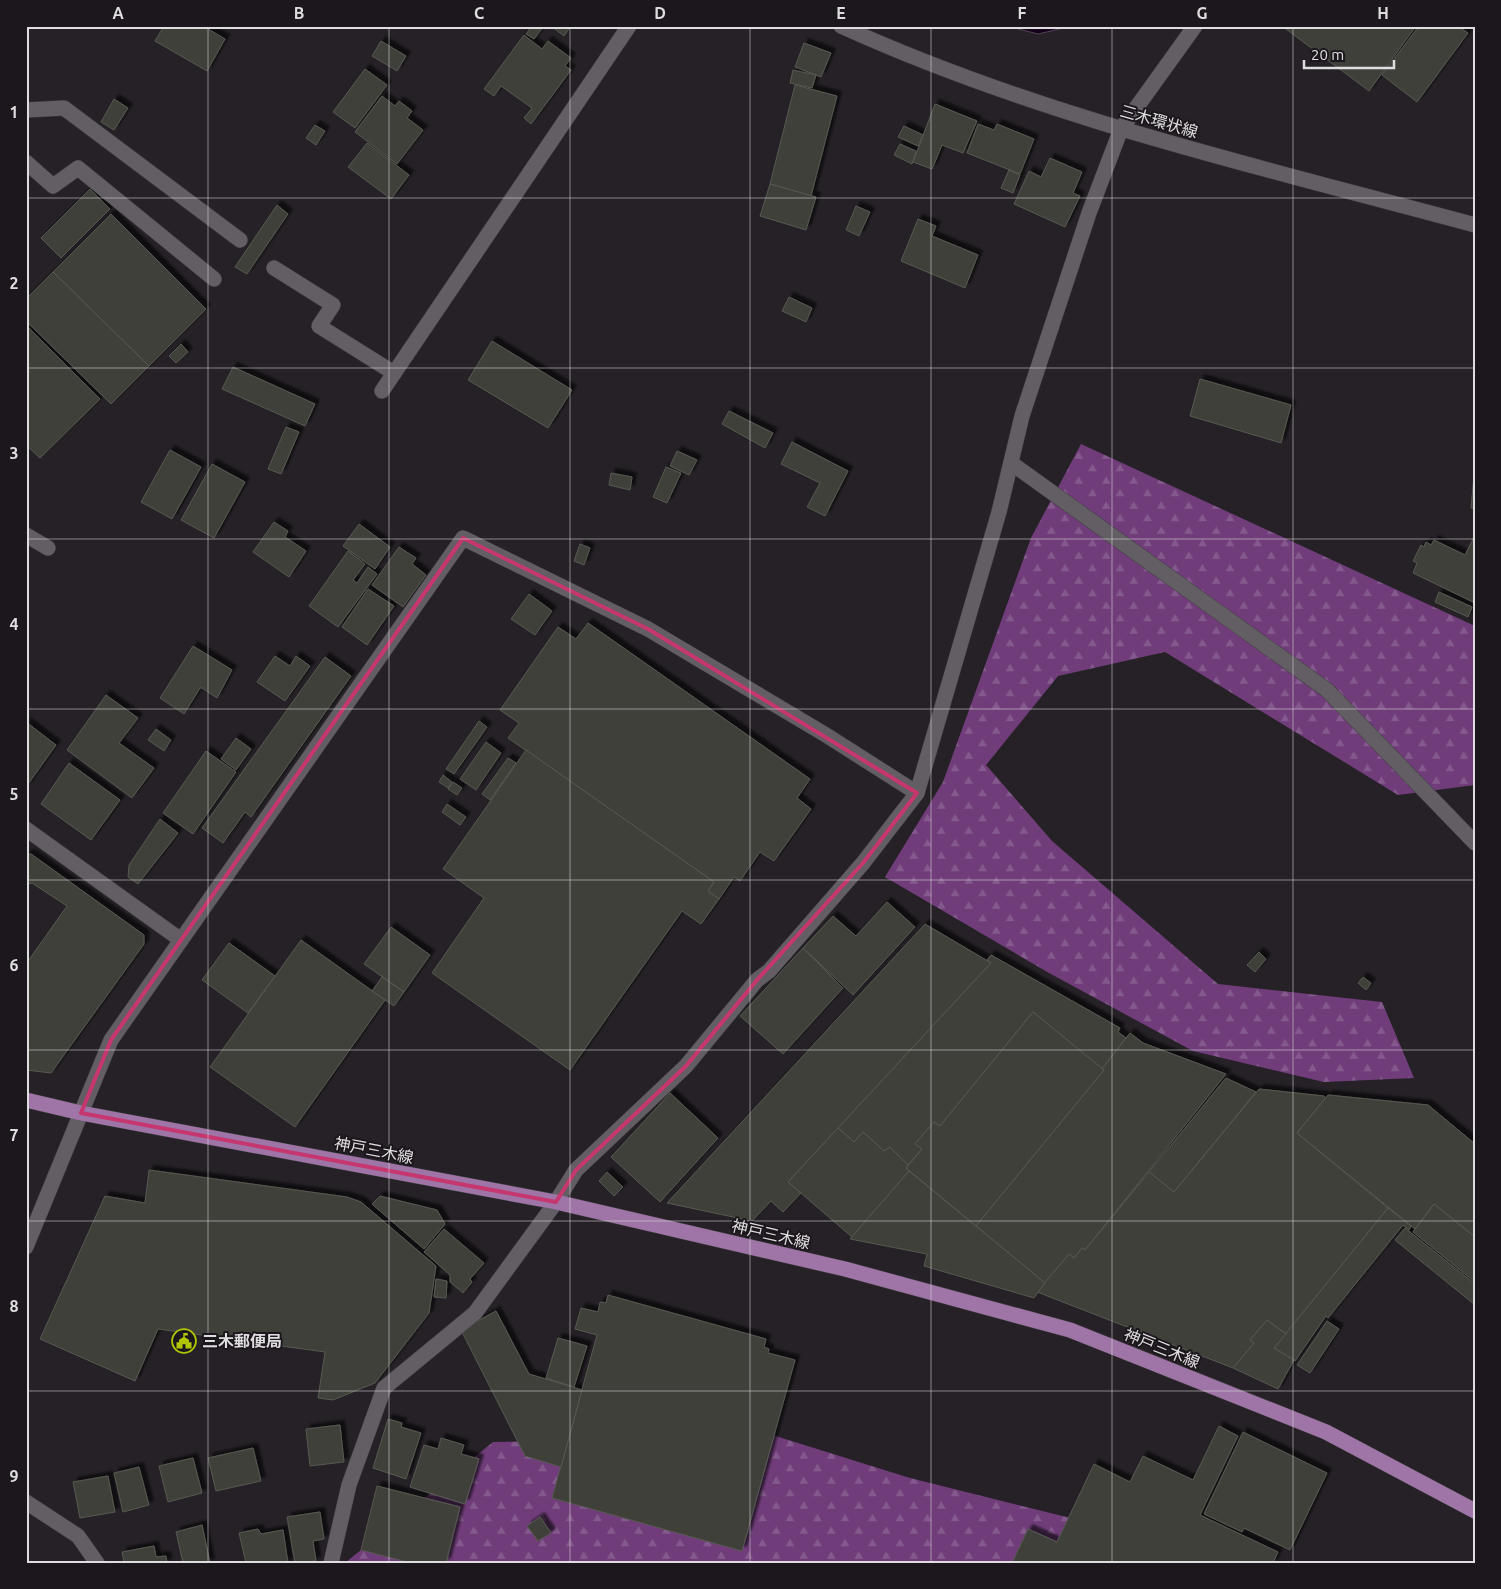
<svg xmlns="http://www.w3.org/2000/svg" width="1501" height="1589" font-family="Ubuntu,'Noto Sans JP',sans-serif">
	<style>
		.forest { fill: url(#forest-firs) }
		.water { fill: url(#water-rules); stroke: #524255 }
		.building { fill: #3f413a; stroke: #575952; filter: url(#shadow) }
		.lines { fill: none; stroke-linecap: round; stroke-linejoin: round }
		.lane-casing { stroke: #403d41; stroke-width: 16 }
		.street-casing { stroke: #403d41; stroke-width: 16 }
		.secondary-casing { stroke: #403d41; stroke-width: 16 }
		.primary-casing { stroke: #403d41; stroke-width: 16 }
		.lane { stroke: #635e64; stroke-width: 15 }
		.street { stroke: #635e64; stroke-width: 15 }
		.secondary { stroke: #635e64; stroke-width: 15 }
		.primary { stroke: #9e75a6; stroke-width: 15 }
		.marked { fill: none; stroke: #c6366f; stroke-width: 4; stroke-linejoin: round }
		.grid { fill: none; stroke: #e0dde0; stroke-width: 1; stroke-opacity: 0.55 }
		.labels { text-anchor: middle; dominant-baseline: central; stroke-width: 4; stroke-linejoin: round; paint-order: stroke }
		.street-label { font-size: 16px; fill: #e0dde0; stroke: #1b171c }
		.poi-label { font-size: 16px; font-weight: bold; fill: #e0dde0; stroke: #1b171c; text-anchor: start }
		.neatline { fill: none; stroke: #e0dde0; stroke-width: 2 }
		.grid-label { font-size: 16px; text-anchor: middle; font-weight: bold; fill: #e0dde0 }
	</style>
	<defs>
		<pattern id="forest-firs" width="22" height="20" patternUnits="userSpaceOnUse" patternTransform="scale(1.25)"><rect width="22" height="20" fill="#703d7a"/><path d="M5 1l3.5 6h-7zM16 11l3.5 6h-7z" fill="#84598d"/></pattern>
		<pattern id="water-rules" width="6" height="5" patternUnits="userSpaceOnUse" patternTransform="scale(1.25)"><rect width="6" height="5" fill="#15001a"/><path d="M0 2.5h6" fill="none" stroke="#37253b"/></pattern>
		<filter id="shadow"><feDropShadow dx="4.5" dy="-4.5" stdDeviation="1" flood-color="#0009"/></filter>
	</defs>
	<rect width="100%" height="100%" fill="#252126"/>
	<g class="forest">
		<path d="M1081,444l394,182v159l-77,10 -233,-143 -107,24 -72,89 66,76 166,143 164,18 32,76 -90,4 -131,-31 -144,-78 -164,-96 58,-95 88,-244z"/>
		<path d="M740,1425l170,53 233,58 51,27h-849l148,-121 74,-1z"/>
	</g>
	<path class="water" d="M1007,26h65l-34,8z"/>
	<g class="building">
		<path d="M164,26h39l22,13 -18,32 -52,-30z"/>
		<path d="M532,26l11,1 -9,12 -8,-5z"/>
		<path d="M551,26h20l-7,10z"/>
		<path d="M1282,26h134l-47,65z"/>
		<path d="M1419,26h39l10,7 -51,69 -35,-27z"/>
		<path d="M524,35l18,14 6,-8 23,17 -6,8 6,4 -40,54 -7,-6 8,-10 -31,-22 -7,10 -10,-7z"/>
		<path d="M381,41l25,15 -9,15 -25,-15z"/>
		<path d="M804,43l27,10 -10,24 -26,-10z"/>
		<path d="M365,69l22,16 -32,43 -22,-16z"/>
		<path d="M793,70l23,5 -4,13 -22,-5z"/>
		<path d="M795,85l42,11 -26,100 -41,-12z"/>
		<path d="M382,96l13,10 4,-5 13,10 -5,7 16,12 -26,34 -42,-32z"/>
		<path d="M114,99l14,9 -14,22 -13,-8z"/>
		<path d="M935,104l42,17 -14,32 -21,-8 -10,24 -19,-7z"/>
		<path d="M978,124l16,6 3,-6 37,15 -14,35 -53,-21z"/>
		<path d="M315,125l10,6 -9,14 -10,-7z"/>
		<path d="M904,126l19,9 -5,11 -20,-9z"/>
		<path d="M367,143l42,32 -18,24 -43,-32z"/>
		<path d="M900,144l16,7 -4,13 -18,-9z"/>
		<path d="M1050,158l32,14 -9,21 7,3 -15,31 -51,-23 15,-33 12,6z"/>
		<path d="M1009,170l11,5 -7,18 -12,-5z"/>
		<path d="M770,184l46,13 -10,33 -46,-14z"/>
		<path d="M90,189l20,20 -49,49 -20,-20z"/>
		<path d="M277,205l11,9 -41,60 -12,-7z"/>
		<path d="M856,206l14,6 -11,24 -13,-6z"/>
		<path d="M111,214l95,95 -57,57 -96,-94z"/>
		<path d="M918,219l18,7 -4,10 46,19 -13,33 -64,-27z"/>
		<path d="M53,272l96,94 -38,38 -85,-83v-22z"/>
		<path d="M789,297l23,11 -6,14 -24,-11z"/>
		<path d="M26,325l74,74 -60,59 -14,-13z"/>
		<path d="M492,341l80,49 -24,38 -80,-48z"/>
		<path d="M181,344l7,8 -12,11 -7,-7z"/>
		<path d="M233,367l82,37 -10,22 -83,-37z"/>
		<path d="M1200,379l91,26 -10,38 -91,-27z"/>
		<path d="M729,411l44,22 -8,15 -43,-24z"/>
		<path d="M286,427l13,5 -18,42 -13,-5z"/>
		<path d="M792,442l56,29 -23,45 -18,-9 13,-24 -39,-19z"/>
		<path d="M170,450l31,17 -29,52 -31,-17z"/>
		<path d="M677,451l20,9 -8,15 -19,-9z"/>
		<path d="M212,464l33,18 -31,56 -33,-18z"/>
		<path d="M666,467l15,6 -14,30 -14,-6z"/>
		<path d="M611,473l21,4 -2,13 -21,-5z"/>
		<path d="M1474,475h1v34l-4,-1z"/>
		<path d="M274,522l14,9 -3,6 21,14 -17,26 -36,-25z"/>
		<path d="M359,524l31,23 -15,22 -32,-23z"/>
		<path d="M1475,535v68l-62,-30 4,-10 -4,-2 8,-16 3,2 2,-5 5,3 3,-5 31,15z"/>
		<path d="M580,544l10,4 -6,17 -10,-4z"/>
		<path d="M399,547l17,11 -4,6 14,11 -23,32 -31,-22z"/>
		<path d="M348,551l17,13 -12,16 4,3 11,-16 9,7 -39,53 -29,-21z"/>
		<path d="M368,589l26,17 -27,39 -25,-18z"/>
		<path d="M1439,592l33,15 -4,10 -33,-15z"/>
		<path d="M529,594l23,17 -17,24 -24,-16z"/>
		<path d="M588,623l222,156 -13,19 14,11 -37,52 -14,-9 -20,29 -6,-4 -15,22 -11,-8 6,-9 -206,-144 11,-15 -19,-13 58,-83 18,12z"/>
		<path d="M193,646l39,24 -15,28 -15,-10h-2l-16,26 -24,-16z"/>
		<path d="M275,656l15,10 6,-10 14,10 -25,35 -28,-19z"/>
		<path d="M325,657l26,19 -100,141 -6,-5 -22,31 -21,-15z"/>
		<path d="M106,695l32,23 -19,25 35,25 -22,30 -65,-48z"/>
		<path d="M479,721l8,6 -33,47 -8,-5z"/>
		<path d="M26,722l30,23 -30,42z"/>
		<path d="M156,729l15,11 -7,11 -16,-11z"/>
		<path d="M236,738l15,11 -15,21 -15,-11z"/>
		<path d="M486,742l15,11 -25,37 -16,-11z"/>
		<path d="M526,750l188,132 -6,9 11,8 -18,25 -19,-13 -112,159 -138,-97 52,-75 -41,-29z"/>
		<path d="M206,751l30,21 -43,62 -30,-21z"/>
		<path d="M508,758l8,5 -26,37 -8,-6z"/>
		<path d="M69,763l51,37 -29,40 -50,-36z"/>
		<path d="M443,775l9,7 -4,6 -9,-6z"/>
		<path d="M453,782l9,6 -5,7 -9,-6z"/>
		<path d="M447,804l19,13 -6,8 -18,-13z"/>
		<path d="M160,819l18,14 -40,51 -10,-7 1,-12z"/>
		<path d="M31,854l113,81v9l-93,129 -25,-3v-106l41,-58 -35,-23 -6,2v-30z"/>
		<path d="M887,902l28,25 -62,68 -50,-47 30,-32 23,20z"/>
		<path d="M925,924l66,39 -203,219 13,11 -18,19 -12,-11 -19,20 -85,-18z"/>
		<path d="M391,927l39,28 -26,37 -40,-28z"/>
		<path d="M301,940l84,60 -90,127 -85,-60z"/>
		<path d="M229,943l46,33 -27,37 -46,-33z"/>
		<path d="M803,948l40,40 -60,66 -43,-38z"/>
		<path d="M1259,952l7,7 -11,13 -8,-7z"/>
		<path d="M991,955l129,73 -2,4 8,6 -24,31 -69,-57 -93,114 -6,-4 -19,22 7,5 -14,16 -18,-18 -6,4 -21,-19 -9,10 -16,-14 153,-165 -4,-3z"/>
		<path d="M382,977l22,15 -10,14 -22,-15z"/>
		<path d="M1363,977l8,6 -5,7 -8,-7z"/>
		<path d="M1033,1012l71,58 -128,156 -70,-58 16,-19 -7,-5 19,-22 6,4z"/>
		<path d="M1130,1033l13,10 83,31 -141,176 -3,-2 -8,10 -5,-4 -24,29 -69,-57 128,-156 -2,-1z"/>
		<path d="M1226,1078l30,14 -82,100 -25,-20z"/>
		<path d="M1259,1089l65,7 2,2 -29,35 91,75 -102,126 -19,-14 -17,20 4,3 -21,25 -196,-76 32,-38 5,4 8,-10 3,2 64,-78 25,20z"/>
		<path d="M670,1093l48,45 -58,64 -49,-45z"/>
		<path d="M1328,1095l100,10 47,39v93l-41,-33 -19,25 -118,-96z"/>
		<path d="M838,1128l16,14 9,-10 21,19 6,-4 18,18 -2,3 3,3 -57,66 -64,-55z"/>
		<path d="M149,1170l198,27 14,5 75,64 -7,47 -54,70 -42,17 -15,-2 7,-46 -167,-23 -23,52 -95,-42 65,-143 40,7z"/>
		<path d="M909,1171l136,112 -11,15 -110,-32 3,-12 -77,-15z"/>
		<path d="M607,1172l16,15 -9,9 -15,-15z"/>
		<path d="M380,1196l57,14 8,14 -21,25 -52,-45z"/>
		<path d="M1434,1204l41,33v45l-62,-50z"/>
		<path d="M1388,1208l23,18 -2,4 -6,-5 -75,93 -2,-2 -31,45 -21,-13z"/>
		<path d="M1405,1228l70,56v21l-80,-65z"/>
		<path d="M444,1229l40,34 -14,16 2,3 -9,11 -13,-11v-7l-26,-23z"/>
		<path d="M436,1279l11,2 -1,17 -12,-1z"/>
		<path d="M608,1295l158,44 -2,8 5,2 -1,4 27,7 -53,191 -190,-53 45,-163 -22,-6 6,-21 17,4 2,-10 6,1z"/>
		<path d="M496,1311l33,63 53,16 -21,77 -36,-11 -64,-126z"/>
		<path d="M1267,1320l19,14 -12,14 20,12 -16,29 -45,-21 21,-25 -4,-3z"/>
		<path d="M1327,1321l12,8 -29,44 -13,-8z"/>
		<path d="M558,1338l29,8 -13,41 -28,-9z"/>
		<path d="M388,1419l14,4 -1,4 20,6 -15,46 -33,-11z"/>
		<path d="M340,1425l4,37 -34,4 -4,-37z"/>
		<path d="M1219,1426l19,10 -38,79 78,37 -5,11h-261l16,-34 29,13 37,-78 36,18 13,-26 50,24z"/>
		<path d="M1243,1432l84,41 -37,77 -46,-22 -2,4 -38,-18z"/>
		<path d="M441,1438l23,7 -3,9 18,5 -14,45 -55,-17 14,-42 14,4z"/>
		<path d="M253,1448l8,33 -45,10 -8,-33z"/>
		<path d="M193,1458l9,35 -34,9 -9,-36z"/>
		<path d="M139,1467l10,38 -26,7 -9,-39z"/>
		<path d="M108,1476l7,36 -35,6 -7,-36z"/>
		<path d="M377,1486l83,21 -14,56h-35l-50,-13z"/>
		<path d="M320,1512l4,27 -11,2 3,20 -21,2 -8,-46z"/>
		<path d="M540,1517l11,16 -13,8 -11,-15z"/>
		<path d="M202,1525l8,38h-27l-7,-31z"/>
		<path d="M258,1529l3,5 22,-4 5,33h-42l-7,-30z"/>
		<path d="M154,1546l2,11 10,-1 1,7h-43l-2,-11z"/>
	</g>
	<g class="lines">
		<g class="lane-casing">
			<g id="lane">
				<path d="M26,110l38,-2 176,132"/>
				<path d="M26,162l27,24 25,-18 136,111"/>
				<path d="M274,268l59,37 -14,21 75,47"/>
				<path d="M382,391l247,-365"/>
				<path d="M26,535l22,13"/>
			</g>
		</g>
		<g class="street-casing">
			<g id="street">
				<path d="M1011,463l316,227 148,153"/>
				<path d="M26,829l155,111"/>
				<path d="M81,1113l30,-73 352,-502 185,91 178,106 91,58"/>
				<path d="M26,1502l52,34 19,27"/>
				<path d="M331,1563l18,-78 35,-97 91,-75 81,-111 20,-32 110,-104 71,-86 12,-9 94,-108 54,-70 82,-281 23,-96 67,-203 32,-84 74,-103"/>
			</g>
		</g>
		<g class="secondary-casing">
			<g id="secondary">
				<path d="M841,26c202,92 420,141 634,199"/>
				<path d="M26,1247l55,-134"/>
			</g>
		</g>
		<g class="primary-casing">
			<path id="primary" d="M26,1100l55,13 475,89 289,67 225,61 256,102 149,79"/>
		</g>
		<use href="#lane" class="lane"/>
		<use href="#street" class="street"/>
		<use href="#secondary" class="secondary"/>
		<use href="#primary" class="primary"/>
	</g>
	<path class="marked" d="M463,538l185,91 269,164 -54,70 -106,117 -71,86 -110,104 -20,32 -475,-89 30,-73z"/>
	<path class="grid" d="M208,26v1537M389,26v1537M570,26v1537M750,26v1537M931,26v1537M1112,26v1537M1293,26v1537M26,198h1449M26,368h1449M26,539h1449M26,709h1449M26,880h1449M26,1050h1449M26,1221h1449M26,1391h1449"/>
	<defs>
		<g id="civic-ring" transform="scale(1.25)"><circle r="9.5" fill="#1b171c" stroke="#b0c503" stroke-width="1.5"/><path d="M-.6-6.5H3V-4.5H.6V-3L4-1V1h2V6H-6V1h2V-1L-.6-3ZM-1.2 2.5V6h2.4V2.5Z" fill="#b0c503"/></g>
	</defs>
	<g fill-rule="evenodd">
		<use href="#civic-ring" x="184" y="1341"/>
	</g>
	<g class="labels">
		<g class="street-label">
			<text transform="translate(1159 121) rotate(16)">三木環状線</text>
			<text transform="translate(374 1150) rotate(11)">神戸三木線</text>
			<text transform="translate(771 1234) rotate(13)">神戸三木線</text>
			<text transform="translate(1162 1348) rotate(22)">神戸三木線</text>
		</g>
		<g class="poi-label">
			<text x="202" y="1341">三木郵便局</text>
		</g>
	</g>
	<rect width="1501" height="1589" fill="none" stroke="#1b171c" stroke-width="55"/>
	<path d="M1304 60v8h90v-8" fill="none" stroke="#e0dde0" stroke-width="2.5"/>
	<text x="1311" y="60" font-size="15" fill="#e0dde0" stroke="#1b171c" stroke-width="4" paint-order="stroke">20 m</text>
	<rect x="28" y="28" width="1446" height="1534" class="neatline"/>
	<g class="grid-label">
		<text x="118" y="19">A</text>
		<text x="299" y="19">B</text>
		<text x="479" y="19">C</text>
		<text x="660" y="19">D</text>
		<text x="841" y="19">E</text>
		<text x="1022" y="19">F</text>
		<text x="1202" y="19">G</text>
		<text x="1383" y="19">H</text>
		<text x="14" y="118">1</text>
		<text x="14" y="289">2</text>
		<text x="14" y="459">3</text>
		<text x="14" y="630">4</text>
		<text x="14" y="800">5</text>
		<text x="14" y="971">6</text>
		<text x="14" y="1141">7</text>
		<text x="14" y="1312">8</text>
		<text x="14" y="1482">9</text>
	</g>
</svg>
